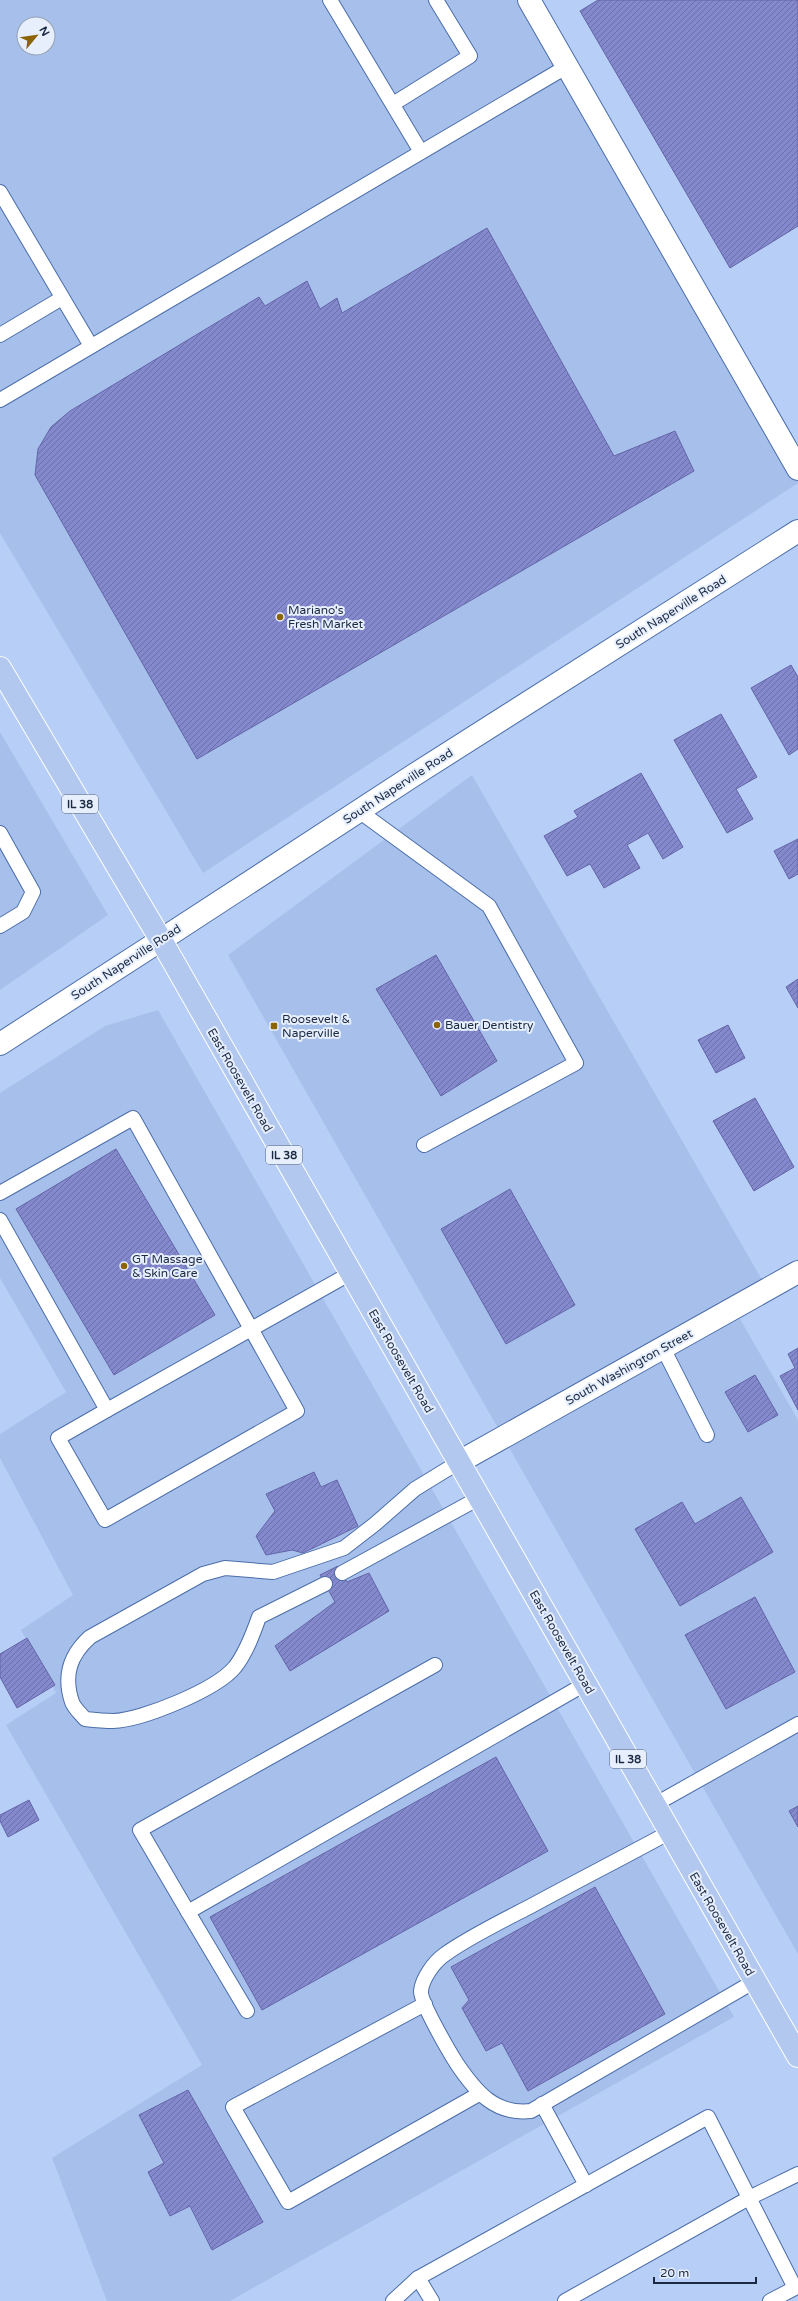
<svg xmlns="http://www.w3.org/2000/svg" width="798" height="2301" font-family="'Varela Round',sans-serif">
	<style>
		.built { fill: #a7c0eb; fill-rule: evenodd }
		.building { fill: url(#building-hatch); stroke: #6365a7 }
		.lines { fill: none; stroke-linecap: round; stroke-linejoin: round }
		.lane-casing { stroke: #4b6da9; stroke-width: 16 }
		.street-casing { stroke: #4b6da9; stroke-width: 24 }
		.secondary-casing { stroke: #4b6da9; stroke-width: 24 }
		.primary-casing { stroke: #fff; stroke-width: 24 }
		.lane { stroke: #fff; stroke-width: 14 }
		.street { stroke: #fff; stroke-width: 22 }
		.secondary { stroke: #fff; stroke-width: 22 }
		.primary { stroke: #b2c8ef; stroke-width: 22 }
		.poi-dot { fill: #8c6406; stroke: #e7effd; stroke-width: 1.5 }
		.labels { text-anchor: middle; dominant-baseline: central; stroke-width: 4; stroke-linejoin: round; paint-order: stroke }
		.shield { fill: #e7effd; stroke: #58657b; stroke-width: 1 }
		.shield-label { font-size: 11px; font-weight: bold; fill: #1b2a43 }
		.poi-label { font-size: 12px; fill: #1b2a43; stroke: #e7effd; text-anchor: start }
		.street-label { font-size: 12px; fill: #1b2a43; stroke: #e7effd }
	</style>
	<defs>
		<pattern id="building-hatch" width="6" height="6" patternUnits="userSpaceOnUse"><rect width="6" height="6" fill="#8488cd"/><path d="M-1 1l2-2M0 6l6-6M5 7l2-2" fill="none" stroke="#6b6fa8"/></pattern>
	</defs>
	<rect width="100%" height="100%" fill="#b7cff7"/>
	<g class="built">
		<path d="M0,0h528l270,466v17l-595,390 -203,-340zM24,24h24v24h-24z"/>
		<path d="M0,732l108,183 -108,75z"/>
		<path d="M472,775l301,524 -33,20 58,101v534l-570,-999z"/>
		<path d="M158,1010l576,1007 -504,284h-123l-55,-143 150,-93 -196,-340 50,-32 -35,-63 52,-35 -73,-137v-24l66,-42 -66,-114v-185l105,-67z"/>
	</g>
	<g class="building">
		<path d="M598,0h200v226l-68,42 -150,-257z"/>
		<path d="M487,228l127,228 61,-25 19,40 -497,288 -162,-284 3,-26 13,-22 19,-16 189,-114 6,9 42,-25 13,28 17,-11 5,15z"/>
		<path d="M791,665l7,12v72l-9,6 -38,-67z"/>
		<path d="M721,714l36,63 -21,12 17,30 -26,14 -53,-93z"/>
		<path d="M641,773l42,74 -20,12 -15,-26 -21,12 13,23 -36,20 -14,-24 -23,12 -23,-40 34,-19 -4,-6z"/>
		<path d="M798,839v35l-9,5 -15,-28z"/>
		<path d="M436,955l61,106 -56,35 -65,-107z"/>
		<path d="M798,979v29l-12,-21z"/>
		<path d="M728,1025l17,33 -29,15 -18,-33z"/>
		<path d="M755,1098l39,69 -40,24 -41,-70z"/>
		<path d="M116,1149l99,166 -101,60 -98,-166z"/>
		<path d="M510,1189l65,116 -69,39 -65,-115z"/>
		<path d="M798,1348v62l-18,-34 15,-8 -7,-14z"/>
		<path d="M755,1375l23,40 -30,17 -23,-40z"/>
		<path d="M314,1472l7,15 16,-7 21,46 -55,27 -11,-3 -26,5 -10,-19 19,-25 -9,-17z"/>
		<path d="M741,1497l32,55 -93,54 -45,-77 47,-27 13,22z"/>
		<path d="M338,1566l9,16 22,-9 20,38 -99,60 -15,-25 60,-44 -15,-27z"/>
		<path d="M755,1597l40,75 -69,37 -41,-74z"/>
		<path d="M27,1638l28,47 -38,23 -17,-31v-23z"/>
		<path d="M496,1757l52,94 -286,159 -52,-93z"/>
		<path d="M29,1800l10,20 -31,17 -8,-16v-6z"/>
		<path d="M798,1806v21l-9,-16z"/>
		<path d="M595,1887l70,127 -137,77 -26,-48 -16,8 -24,-43 7,-8 -18,-33z"/>
		<path d="M188,2090l75,132 -51,28 -22,-44 -20,10 -22,-44 16,-9 -25,-48z"/>
	</g>
	<g class="lines">
		<g class="lane-casing">
			<g id="lane">
				<path d="M330,0l91,152"/>
				<path d="M393,104l77,-48 -34,-56"/>
				<path d="M0,192l91,154"/>
				<path d="M0,335l62,-37"/>
				<path d="M0,400l566,-333"/>
				<path d="M359,811l130,95 87,157 -152,82"/>
				<path d="M0,833l33,59 -10,20 -23,14"/>
				<path d="M0,1193l133,-75 164,293 -192,109 -47,-82 49,-28 -107,-190"/>
				<path d="M663,1348l44,87"/>
				<path d="M107,1410l244,-137"/>
				<path d="M342,1573l137,-75"/>
				<path d="M325,1584l-66,33c-6,17 -13,36 -24,50 -19,23 -93,53 -122,54 -9,0 -19,-1 -28,-2 -4,-5 -11,-11 -13,-17 -9,-27 -2,-47 18,-65l113,-63 22,-6 48,4 71,-24 31,-24 40,-35 44,-27"/>
				<path d="M435,1665l-295,165 48,82 397,-228"/>
				<path d="M654,1805l144,-81"/>
				<path d="M670,1832c-46,25 -93,49 -139,74 -27,14 -64,32 -87,49 -10,7 -22,24 -23,36 -1,11 29,62 36,73 19,28 38,51 74,47l224,-130"/>
				<path d="M188,1912l59,99"/>
				<path d="M425,2004l-192,103 55,95 191,-108"/>
				<path d="M542,2104l44,81"/>
				<path d="M418,2278l14,23"/>
				<path d="M393,2301l25,-23 290,-161 87,171 -25,13"/>
				<path d="M565,2301l184,-103 49,-24"/>
			</g>
		</g>
		<g class="street-casing">
			<g id="street">
				<path d="M529,0l269,469"/>
				<path d="M161,940l253,-165 384,-244"/>
				<path d="M459,1462l339,-190"/>
			</g>
		</g>
		<g class="secondary-casing">
			<path id="secondary" d="M0,1044l161,-104"/>
		</g>
		<g class="primary-casing">
			<path id="primary" d="M0,668l161,272 637,1116"/>
		</g>
		<use href="#lane" class="lane"/>
		<use href="#street" class="street"/>
		<use href="#secondary" class="secondary"/>
		<use href="#primary" class="primary"/>
	</g>
	<g class="poi-dot">
		<circle cx="280" cy="617" r="4"/>
		<circle cx="437" cy="1025" r="4"/>
		<rect x="270" y="1022" width="8" height="8" rx="2"/>
		<circle cx="124" cy="1266" r="4"/>
	</g>
	<g class="labels">
		<g class="shield">
			<rect x="62" y="795" width="36" height="18" rx="3"/>
			<rect x="266" y="1146" width="36" height="18" rx="3"/>
			<rect x="610" y="1750" width="36" height="18" rx="3"/>
		</g>
		<g class="shield-label">
			<text x="80" y="804">IL 38</text>
			<text x="284" y="1155">IL 38</text>
			<text x="628" y="1759">IL 38</text>
		</g>
		<g class="poi-label">
			<text x="288" y="610">Mariano's<tspan x="288" dy="14">Fresh Market</tspan></text>
			<text x="282" y="1019">Roosevelt &amp;<tspan x="282" dy="14">Naperville</tspan></text>
			<text x="445" y="1025">Bauer Dentistry</text>
			<text x="132" y="1259">GT Massage<tspan x="132" dy="14">&amp; Skin Care</tspan></text>
		</g>
		<g class="street-label">
			<text transform="translate(671 612) rotate(-32)">South Naperville Road</text>
			<text transform="translate(398 786) rotate(-33)">South Naperville Road</text>
			<text transform="translate(126 962) rotate(-33)">South Naperville Road</text>
			<text transform="translate(240 1080) rotate(60)">East Roosevelt Road</text>
			<text transform="translate(401 1361) rotate(60)">East Roosevelt Road</text>
			<text transform="translate(629 1367) rotate(-29)">South Washington Street</text>
			<text transform="translate(562 1642) rotate(60)">East Roosevelt Road</text>
			<text transform="translate(722 1924) rotate(60)">East Roosevelt Road</text>
		</g>
	</g>
	<g transform="translate(36 36) rotate(61)"><circle r="19" fill="#e7effd" stroke="#95a0b3"/>
	<path d="M0-3L7 15L0 10L-7 15Z" fill="#8c6406"/>
	<text y="-6" font-size="11" font-weight="bold" text-anchor="middle" fill="#1b2a43">N</text>
	</g>
	<path d="M654 2277v6h102v-6" fill="none" stroke="#1b2a43" stroke-width="2"/>
	<text x="660" y="2277" font-size="12" fill="#1b2a43" stroke="#e7effd" stroke-width="3" paint-order="stroke">20 m</text>
</svg>
